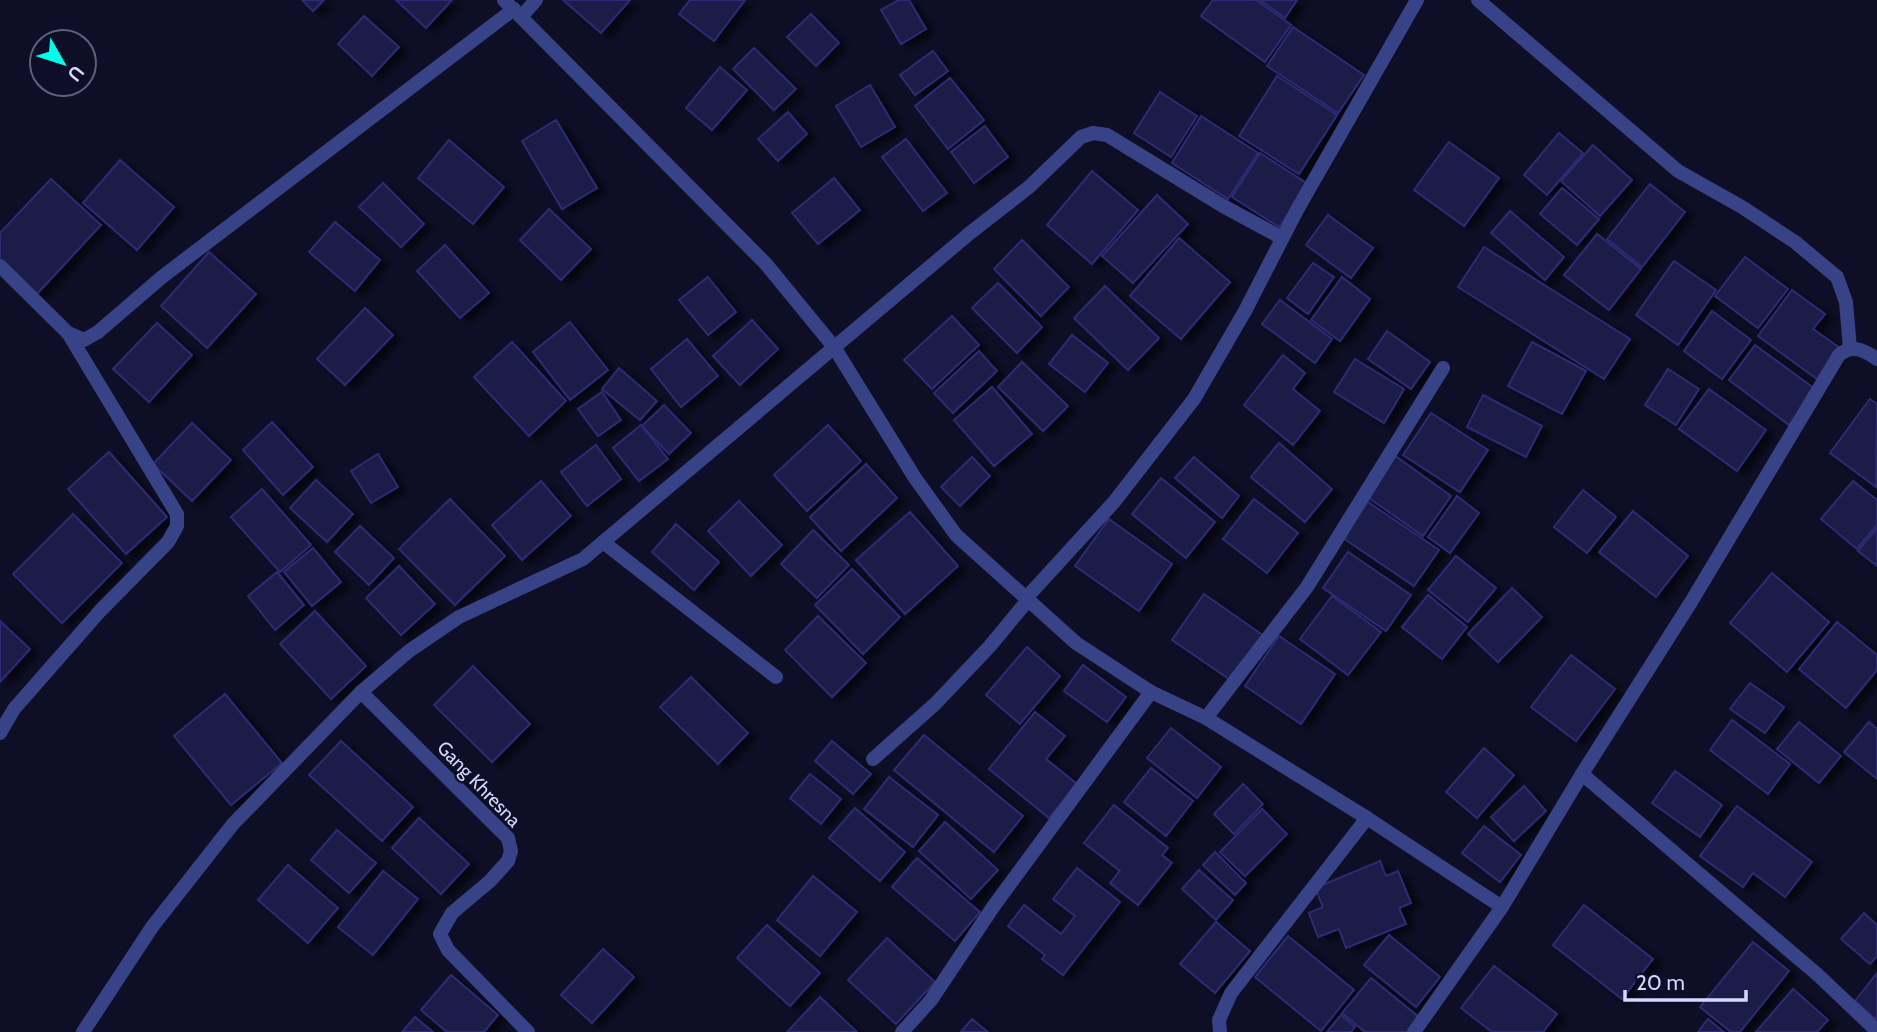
<svg xmlns="http://www.w3.org/2000/svg" width="1877" height="1032" font-family="Cabin,sans-serif">
	<style>
		.building { fill: #1b1a48; stroke: #2d2b74; stroke-width: 2; filter: url(#shadow) }
		.lines { fill: none; stroke-linecap: round; stroke-linejoin: round }
		.minor { stroke: #384387; stroke-width: 14 }
		.labels { text-anchor: middle; dominant-baseline: central; stroke-width: 5; stroke-linejoin: round; paint-order: stroke }
		.street-label { font-size: 19px; fill: #d4d7ff; stroke: #0e0f26 }
	</style>
	<defs>
		<filter id="shadow"><feDropShadow dx="8" dy="4.5" stdDeviation="3.5" flood-color="#0009"/></filter>
	</defs>
	<rect width="100%" height="100%" fill="#0e0f26"/>
	<g class="building">
		<path d="M302,0h22l-11,11z"/>
		<path d="M396,0h56l-26,28z"/>
		<path d="M563,0h67l-29,33z"/>
		<path d="M690,0h55l-31,41 -35,-27z"/>
		<path d="M899,0h10l17,29 -25,15 -20,-34z"/>
		<path d="M1213,0h43l35,25 -26,37 -64,-46z"/>
		<path d="M1260,0h37l-12,18z"/>
		<path d="M811,14l28,29 -23,23 -29,-29z"/>
		<path d="M364,16l35,31 -27,29 -34,-32z"/>
		<path d="M1293,27l71,48 -26,38 -71,-47z"/>
		<path d="M754,48l42,41 -22,21 -41,-41z"/>
		<path d="M933,51l15,20 -33,24 -15,-20z"/>
		<path d="M720,67l27,23 -35,40 -26,-22z"/>
		<path d="M1277,76l60,39 -38,59 -60,-38z"/>
		<path d="M950,78l34,42 -36,29 -33,-43z"/>
		<path d="M870,85l25,42 -34,20 -25,-41z"/>
		<path d="M1160,92l37,24 -26,41 -37,-24z"/>
		<path d="M788,112l19,22 -29,27 -20,-22z"/>
		<path d="M1201,116l57,37 -30,46 -56,-36z"/>
		<path d="M556,120l41,68 -35,21 -40,-68z"/>
		<path d="M985,126l23,31 -34,26 -23,-31z"/>
		<path d="M1559,133l24,20 -36,42 -23,-20z"/>
		<path d="M906,139l41,54 -24,18 -41,-54z"/>
		<path d="M449,140l55,47 -31,37 -55,-46z"/>
		<path d="M1449,142l50,36 -35,48 -50,-36z"/>
		<path d="M1593,145l39,35 -32,36 -39,-35z"/>
		<path d="M1260,153l48,31 -29,43 -47,-30z"/>
		<path d="M120,160l54,47 -37,43 -54,-47z"/>
		<path d="M1092,171l46,39 -46,54 -45,-39z"/>
		<path d="M834,178l26,32 -42,34 -26,-31z"/>
		<path d="M51,179l50,46 -65,70 -36,-34v-28z"/>
		<path d="M383,183l41,41 -23,23 -42,-40z"/>
		<path d="M1650,184l35,28 -43,55 -35,-28z"/>
		<path d="M1562,188l37,31 -22,26 -37,-31z"/>
		<path d="M1157,195l31,29 -55,59 -31,-27z"/>
		<path d="M549,209l42,40 -30,31 -41,-40z"/>
		<path d="M1510,211l54,46 -19,23 -54,-47z"/>
		<path d="M1328,215l45,33 -22,30 -45,-33z"/>
		<path d="M335,222l45,38 -25,31 -46,-39z"/>
		<path d="M1597,234l44,35 -32,41 -45,-35z"/>
		<path d="M1179,238l51,44 -49,57 -51,-43z"/>
		<path d="M1022,240l47,47 -28,29 -47,-47z"/>
		<path d="M445,245l44,48 -29,25 -43,-47z"/>
		<path d="M1484,247l146,92 -26,40 -146,-92z"/>
		<path d="M209,252l47,42 -49,54 -46,-42z"/>
		<path d="M1745,257l43,32 -30,39 -43,-32z"/>
		<path d="M1674,261l42,29 -38,55 -42,-30z"/>
		<path d="M1313,263l21,14 -26,37 -21,-16z"/>
		<path d="M708,277l28,35 -28,23 -29,-35z"/>
		<path d="M1342,277l28,22 -30,42 -29,-21z"/>
		<path d="M998,283l44,44 -25,26 -45,-45z"/>
		<path d="M1105,286l54,52 -31,32 -54,-52z"/>
		<path d="M1792,290l33,24 -12,15 27,19 -23,31 -59,-43z"/>
		<path d="M1280,300l52,39 -17,24 -53,-39z"/>
		<path d="M365,308l28,27 -48,50 -28,-26z"/>
		<path d="M1712,311l39,29 -29,39 -38,-28z"/>
		<path d="M952,316l27,29 -47,44 -28,-29z"/>
		<path d="M752,320l26,29 -38,36 -27,-29z"/>
		<path d="M570,322l38,48 -38,30 -37,-48z"/>
		<path d="M157,323l35,32 -43,47 -36,-33z"/>
		<path d="M1387,331l43,31 -19,27 -43,-30z"/>
		<path d="M1072,335l36,28 -23,29 -36,-28z"/>
		<path d="M687,339l31,37 -37,31 -30,-38z"/>
		<path d="M512,342l54,59 -37,35 -55,-59z"/>
		<path d="M1532,342l54,29 -24,43 -54,-28z"/>
		<path d="M1755,345l60,44 -26,36 -60,-45z"/>
		<path d="M979,351l18,20 -44,42 -19,-20z"/>
		<path d="M1283,355l22,18 -12,16 27,22 -27,34 -49,-40z"/>
		<path d="M1355,359l49,30 -20,34 -50,-31z"/>
		<path d="M1022,362l46,44 -25,25 -45,-44z"/>
		<path d="M619,368l38,33 -17,19 -38,-31z"/>
		<path d="M1668,369l31,20 -23,36 -31,-20z"/>
		<path d="M992,387l40,47 -38,32 -40,-46z"/>
		<path d="M1709,389l57,41 -29,41 -58,-42z"/>
		<path d="M602,392l19,28 -23,16 -20,-27z"/>
		<path d="M1483,395l59,31 -16,31 -59,-30z"/>
		<path d="M1870,399l7,5 -1,83 -46,-34z"/>
		<path d="M664,405l27,28 -22,21 -27,-28z"/>
		<path d="M1431,413l57,37 -28,42 -57,-37z"/>
		<path d="M272,422l41,45 -30,28 -40,-45z"/>
		<path d="M192,423l39,37 -39,41 -39,-37z"/>
		<path d="M641,425l27,34 -29,22 -26,-33z"/>
		<path d="M828,425l33,36 -54,50 -33,-36z"/>
		<path d="M1279,443l53,46 -27,33 -54,-45z"/>
		<path d="M596,445l25,34 -34,27 -26,-34z"/>
		<path d="M109,452l58,65 -41,37 -58,-65z"/>
		<path d="M378,454l20,33 -27,16 -20,-32z"/>
		<path d="M1394,455l57,41 -28,40 -57,-40z"/>
		<path d="M972,457l18,19 -30,30 -19,-19z"/>
		<path d="M1194,457l45,39 -17,22 -47,-40z"/>
		<path d="M866,464l31,34 -56,53 -31,-34z"/>
		<path d="M1161,478l54,44 -29,36 -54,-44z"/>
		<path d="M316,480l37,34 -26,28 -37,-34z"/>
		<path d="M541,481l30,35 -49,44 -30,-35z"/>
		<path d="M1853,481l24,19v25l-20,24 -36,-30z"/>
		<path d="M262,489l49,56 -31,27 -49,-55z"/>
		<path d="M1583,490l33,27 -29,36 -33,-26z"/>
		<path d="M1457,496l22,17 -29,40 -22,-16z"/>
		<path d="M450,499l55,57 -50,49 -56,-56z"/>
		<path d="M1254,499l44,34 -31,40 -44,-34z"/>
		<path d="M1365,500l74,50 -25,36 -74,-50z"/>
		<path d="M739,501l43,44 -31,31 -43,-45z"/>
		<path d="M1633,511l55,45 -32,41 -57,-45z"/>
		<path d="M910,512l48,54 -53,48 -49,-54z"/>
		<path d="M73,514l49,49 -60,60 -49,-49z"/>
		<path d="M1109,519l63,45 -33,47 -64,-45z"/>
		<path d="M676,524l43,38 -25,28 -42,-38z"/>
		<path d="M360,526l34,32 -25,27 -34,-33z"/>
		<path d="M1877,528v38l-19,-15z"/>
		<path d="M813,530l36,35 -32,33 -36,-34z"/>
		<path d="M313,548l28,34 -29,24 -28,-34z"/>
		<path d="M1348,552l63,43 -25,36 -63,-43z"/>
		<path d="M1456,556l40,32 -28,34 -40,-32z"/>
		<path d="M399,566l36,38 -34,31 -35,-37z"/>
		<path d="M852,569l48,48 -37,37 -48,-49z"/>
		<path d="M277,572l27,33 -29,25 -27,-34z"/>
		<path d="M1772,573l57,49 -42,50 -57,-49z"/>
		<path d="M1512,588l30,29 -44,45 -30,-28z"/>
		<path d="M1204,594l60,42 -32,45 -60,-41z"/>
		<path d="M1428,595l39,32 -25,32 -40,-32z"/>
		<path d="M1332,596l49,36 -33,43 -48,-36z"/>
		<path d="M315,611l51,55 -35,33 -51,-55z"/>
		<path d="M818,616l48,47 -34,34 -47,-47z"/>
		<path d="M0,621l30,28 -30,33z"/>
		<path d="M1837,622l40,33v15l-31,38 -47,-39z"/>
		<path d="M1279,636l56,38 -34,50 -56,-38z"/>
		<path d="M1027,647l33,29 -40,48 -34,-29z"/>
		<path d="M1571,655l44,34 -39,52 -45,-34z"/>
		<path d="M1083,665l43,32 -19,25 -43,-31z"/>
		<path d="M473,666l57,58 -38,38 -58,-57z"/>
		<path d="M691,677l57,56 -30,31 -58,-57z"/>
		<path d="M1750,683l34,24 -19,26 -35,-24z"/>
		<path d="M225,694l57,69 -51,42 -57,-69z"/>
		<path d="M1035,712l30,24 -19,23 31,25 -28,34 -60,-49z"/>
		<path d="M1732,720l58,44 -22,30 -58,-44z"/>
		<path d="M1799,722l42,34 -22,27 -42,-34z"/>
		<path d="M1869,722l8,7v50l-33,-27z"/>
		<path d="M1171,728l50,39 -24,31 -50,-40z"/>
		<path d="M924,735l99,81 -29,36 -100,-82z"/>
		<path d="M341,741l72,66 -31,34 -73,-66z"/>
		<path d="M832,741l39,33 -18,20 -38,-33z"/>
		<path d="M1484,748l30,27 -37,43 -31,-26z"/>
		<path d="M1151,768l42,33 -27,35 -42,-34z"/>
		<path d="M1675,771l47,34 -22,32 -48,-34z"/>
		<path d="M810,774l31,25 -20,25 -31,-26z"/>
		<path d="M889,777l49,38 -25,32 -49,-38z"/>
		<path d="M1243,784l20,20 -29,30 -20,-20z"/>
		<path d="M1524,786l22,25 -32,30 -23,-24z"/>
		<path d="M1114,805l54,43 -6,7 10,8 -34,42 -28,-22 10,-12 -36,-28z"/>
		<path d="M1737,806l75,56 -27,35 -32,-24 -10,14 -43,-31z"/>
		<path d="M855,808l50,44 -25,29 -51,-43z"/>
		<path d="M1262,809l25,25 -42,42 -25,-24z"/>
		<path d="M419,818l50,46 -28,30 -49,-46z"/>
		<path d="M945,822l53,48 -27,29 -52,-48z"/>
		<path d="M1484,826l37,29 -21,27 -38,-29z"/>
		<path d="M337,830l39,33 -27,30 -38,-33z"/>
		<path d="M1215,852l31,31 -11,12 -32,-30z"/>
		<path d="M917,858l63,54 -25,29 -63,-54z"/>
		<path d="M1380,861l6,15 12,-5 13,32 -12,5 7,16 -60,24 -7,-19 -21,8 -9,-24 14,-6 -8,-19z"/>
		<path d="M288,865l50,43 -30,35 -50,-43z"/>
		<path d="M1077,868l43,34 -57,73 -21,-16 3,-4 -37,-29 16,-21 37,29 14,-18 -22,-17z"/>
		<path d="M1199,870l34,30 -17,20 -34,-31z"/>
		<path d="M383,871l35,28 -45,56 -35,-28z"/>
		<path d="M813,876l44,36 -37,44 -43,-36z"/>
		<path d="M1584,905l69,54 -31,40 -69,-54z"/>
		<path d="M1864,913l13,12v31l-7,8 -29,-25z"/>
		<path d="M1216,922l34,29 -35,42 -35,-29z"/>
		<path d="M767,925l53,48 -30,33 -53,-48z"/>
		<path d="M1389,935l51,42 -24,30 -52,-42z"/>
		<path d="M1288,936l66,54 -33,41 -66,-54z"/>
		<path d="M887,938l48,44 -39,42 -48,-44z"/>
		<path d="M1753,942l36,29 -49,61h-9l-31,-25z"/>
		<path d="M603,949l31,28 -42,46 -31,-28z"/>
		<path d="M1494,966l63,48 -14,18h-51l-31,-24z"/>
		<path d="M1877,973v47l-22,-19z"/>
		<path d="M451,975l47,40 -14,17h-37l-26,-22z"/>
		<path d="M1371,978l49,40 -11,14h-44l-23,-19z"/>
		<path d="M1793,989l35,31 -11,12h-61z"/>
		<path d="M820,997l37,35h-70z"/>
		<path d="M1341,1015l14,12 -4,5h-24z"/>
		<path d="M415,1017l18,15h-31z"/>
		<path d="M972,1019l16,13h-27z"/>
		<path d="M1708,1019l16,13h-26z"/>
	</g>
	<g class="lines">
		<g class="minor">
			<path d="M504,0l262,264 68,83 81,131 41,57 120,108 75,49 55,26 161,100 135,89"/>
			<path d="M1478,0l200,171 64,36 53,35 42,35 9,25 4,47"/>
			<path d="M522,16l14,-16"/>
			<path d="M0,266l68,67 16,7 14,-8 64,-55 352,-268"/>
			<path d="M603,542l173,135"/>
			<path d="M1027,597l87,-95 80,-103 51,-88 52,-101 120,-210"/>
			<path d="M361,692l147,146 3,13 -3,10 -18,20 -38,32 -12,21 8,16 80,82"/>
			<path d="M1206,718l101,-131 136,-219"/>
			<path d="M0,733l14,-24 86,-98 68,-69 9,-16v-12l-109,-181"/>
			<path d="M873,759l62,-55 55,-58 38,-46"/>
			<path d="M1582,774l236,201 59,56"/>
			<path d="M83,1032l69,-105 81,-103 128,-132 48,-41 50,-34 124,-58 387,-326 59,-46 52,-50 12,-4 14,2 116,71 59,32"/>
			<path d="M902,1032l29,-32 62,-93 158,-215"/>
			<path d="M1220,1032l-1,-12 12,-27 136,-175"/>
			<path d="M1414,1032l88,-125 80,-133 109,-172 148,-247c14,-11 25,-5 38,4"/>
		</g>
	</g>
	<g class="labels">
		<g class="street-label">
			<text transform="translate(479 784) rotate(46)">Gang Khresna</text>
		</g>
	</g>
	<g transform="translate(63 63) rotate(129)"><circle r="33" fill="#0e0f26" stroke="#5d5f7d" stroke-width="2"/>
	<path d="M0-5L12 26L0 18L-12 26Z" fill="#00ffea"/>
	<text y="-10" font-size="19" font-weight="bold" text-anchor="middle" fill="#d4d7ff">U</text>
	</g>
	<path d="M1625 990v10h121v-10" fill="none" stroke="#d4d7ff" stroke-width="3.5"/>
	<text x="1636" y="990" font-size="21" fill="#d4d7ff" stroke="#0e0f26" stroke-width="5" paint-order="stroke">20 m</text>
</svg>
